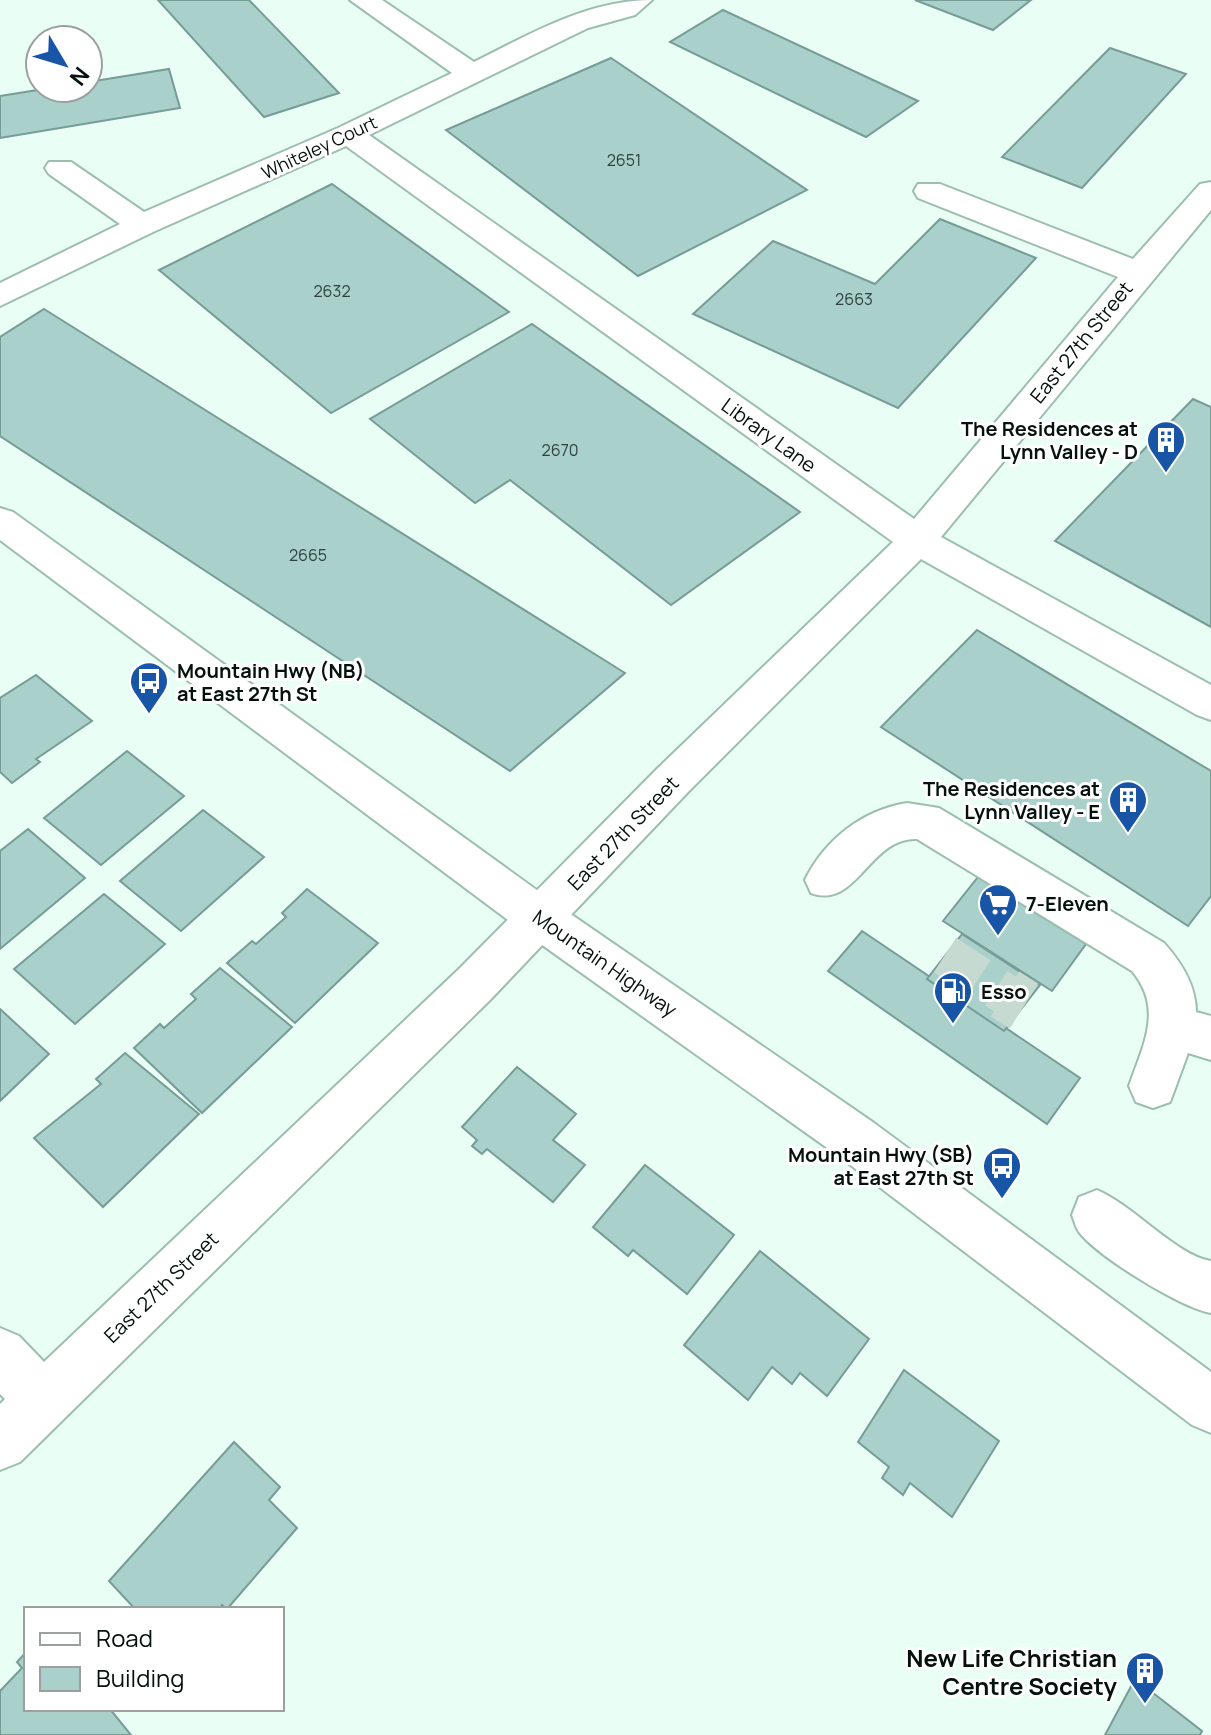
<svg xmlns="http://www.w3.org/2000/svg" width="1211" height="1735" font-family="Manrope,sans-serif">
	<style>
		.building { fill: #a9d0ca; stroke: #769c96; stroke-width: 2 }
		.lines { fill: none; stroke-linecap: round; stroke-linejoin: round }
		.minor-tunnel-far1 { stroke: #c7dad1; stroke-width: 41; stroke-dasharray: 41 20; stroke-linecap: butt }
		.minor-tunnel { stroke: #c7dad1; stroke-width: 53; stroke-dasharray: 53 27; stroke-linecap: butt }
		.minor-casing { stroke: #9cbeaf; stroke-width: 4 }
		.major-casing { stroke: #9cbeaf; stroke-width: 4 }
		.minor { fill: #fff; fill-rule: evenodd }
		.major { fill: #fff; fill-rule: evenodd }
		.labels { text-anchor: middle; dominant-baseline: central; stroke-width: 6; stroke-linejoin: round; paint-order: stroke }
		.number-label { font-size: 16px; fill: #2e413c }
		.far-street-label { font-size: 18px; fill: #05110c; stroke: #fff }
		.street-label { font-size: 20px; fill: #05110c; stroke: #fff }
		.poi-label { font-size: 20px; font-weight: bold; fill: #05110c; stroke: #fff; text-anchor: end }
		.near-poi-label { font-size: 24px; font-weight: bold; fill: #05110c; stroke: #fff; text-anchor: end }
	</style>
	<rect width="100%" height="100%" fill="#e9fef4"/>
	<g class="building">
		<path d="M158,0h91l90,93 -75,24z"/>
		<path d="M915,0h116l-38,30z"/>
		<path d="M723,10l195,91 -52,36 -196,-95z"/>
		<path d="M1110,48l76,26 -104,114 -80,-31z"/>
		<path d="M611,58l196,132 -169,86 -192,-146z"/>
		<path d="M169,69l11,39 -180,30v-42l50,-8h38v-6z"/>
		<path d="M332,184l177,128 -178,101 -172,-143z"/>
		<path d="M940,219l96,39 -138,150 -205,-94 80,-73 102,43z"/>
		<path d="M44,309l581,364 -115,98 -510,-335v-99z"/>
		<path d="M532,324l268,188 -129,93 -161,-125 -35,23 -105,-84z"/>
		<path d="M1193,399l18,8v220l-156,-86z"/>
		<path d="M977,630l234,141v125l-23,30 -307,-199z"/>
		<path d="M36,675l56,46 -56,38 4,3 -28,21 -12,-11v-74z"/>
		<path d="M127,751l57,45 -83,69 -57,-47z"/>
		<path d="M203,810l61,47 -83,74 -61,-50z"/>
		<path d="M28,829l57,49 -85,71v-98z"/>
		<path d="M978,877l108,67 -34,47 -109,-70z"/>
		<path d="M307,889l71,54 -83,80 -68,-60 25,-22 4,3 30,-27 -4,-4z"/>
		<path d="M104,894l61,50 -90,80 -61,-55z"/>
		<path d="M862,931l218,147 -33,46 -219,-153z"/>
		<path d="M962,934l78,51 -36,46 -77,-52z"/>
		<path d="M220,968l72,59 -90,86 -68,-65 26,-24 4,4 32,-29 -5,-5z"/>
		<path d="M0,1009l49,45 -49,47z"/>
		<path d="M125,1053l74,61 -96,93 -69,-69 67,-54 -5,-5z"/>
		<path d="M517,1067l59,47 -23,26 32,25 -32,37 -66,-53 -5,5 -10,-8 5,-6 -15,-13z"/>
		<path d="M645,1165l89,70 -47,59 -54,-44 -5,6 -35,-29z"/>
		<path d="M760,1251l109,88 -42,57 -27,-23 -8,11 -20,-17 -24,33 -64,-55z"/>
		<path d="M904,1370l95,71 -47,76 -42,-34 -7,12 -21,-17 7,-11 -31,-25z"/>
		<path d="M234,1442l46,45 -11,13 28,28 -70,81 -5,-4 -3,4h-84l-26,-28z"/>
		<path d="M26,1652v57h84l21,26h-131v-44l22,-23 -5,-6z"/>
		<path d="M1135,1679l67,52 -2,4h-95z"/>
	</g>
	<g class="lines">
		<path class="minor-tunnel-far1" d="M945,955l63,41"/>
		<path class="minor-tunnel" d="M1005,994l19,12"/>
		<g class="minor-casing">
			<g id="minor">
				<path d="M350,0h32l92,62c56,-28 114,-62 178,-62l-17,15 -47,13 -219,107 545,384 204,-242 -200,-79 -4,-7 4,-7h22l193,75 67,-75 11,-2v28l-270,327 270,148v35l-14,-5 -276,-156 -233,233 -198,208 -470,462 -20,8v-66l5,-5 -5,-5v-66l19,8 25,26 414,-392 200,-202 235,-226 -547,-396 -193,86 -153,74v-23l120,-59 -71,-50 -4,-6 4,-6h22l73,50 194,-84 114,-55z"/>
				<path d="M907,803l32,5 225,135c17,19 32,42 32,69l15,4v44l-23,-7 -18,49 -17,6 -17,-6 -7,-16c14,-41 35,-77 3,-115l-215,-132c-48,-2 -60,71 -106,54l-6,-13c20,-41 58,-70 102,-77z"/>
				<path d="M1097,1190c36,15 80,66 114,71v52c-30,-5 -114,-57 -132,-81 -3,-4 -5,-12 -7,-17l7,-18z"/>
			</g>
		</g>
		<g class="major-casing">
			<path id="major" d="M0,508l13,4 543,392 318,219 337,249v61l-19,-8 -352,-268 -316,-225 -524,-392z"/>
		</g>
		<use href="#minor" class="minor"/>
		<use href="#major" class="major"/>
	</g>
	<defs>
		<g id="building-pin" transform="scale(2)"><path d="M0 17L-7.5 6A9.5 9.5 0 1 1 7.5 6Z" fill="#1855a6" stroke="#fff"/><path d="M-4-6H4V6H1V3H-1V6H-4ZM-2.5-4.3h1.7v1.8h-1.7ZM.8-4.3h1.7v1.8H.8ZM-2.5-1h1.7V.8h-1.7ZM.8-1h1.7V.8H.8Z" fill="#fff"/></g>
		<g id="bus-pin" transform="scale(2)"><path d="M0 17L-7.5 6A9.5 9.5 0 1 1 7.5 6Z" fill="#1855a6" stroke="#fff"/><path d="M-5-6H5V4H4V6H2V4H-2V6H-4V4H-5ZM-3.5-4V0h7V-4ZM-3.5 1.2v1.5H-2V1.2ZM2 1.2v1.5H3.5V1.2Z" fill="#fff"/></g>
		<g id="supermarket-pin" transform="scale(2)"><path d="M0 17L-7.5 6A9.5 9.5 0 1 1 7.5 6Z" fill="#1855a6" stroke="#fff"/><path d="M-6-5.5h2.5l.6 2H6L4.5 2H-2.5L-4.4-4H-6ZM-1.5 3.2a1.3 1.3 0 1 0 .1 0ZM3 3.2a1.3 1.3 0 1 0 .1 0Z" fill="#fff"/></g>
		<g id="fuel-pin" transform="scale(2)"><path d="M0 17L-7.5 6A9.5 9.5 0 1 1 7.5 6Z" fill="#1855a6" stroke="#fff"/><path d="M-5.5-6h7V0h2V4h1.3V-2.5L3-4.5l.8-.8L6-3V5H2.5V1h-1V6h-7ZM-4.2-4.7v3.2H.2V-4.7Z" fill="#fff"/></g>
	</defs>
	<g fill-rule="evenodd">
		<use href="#building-pin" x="1166" y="440"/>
		<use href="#bus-pin" x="149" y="681"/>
		<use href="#building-pin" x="1128" y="800"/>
		<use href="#supermarket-pin" x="998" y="903"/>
		<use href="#fuel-pin" x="953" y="991"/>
		<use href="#bus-pin" x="1002" y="1166"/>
		<use href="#building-pin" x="1145" y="1671"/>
	</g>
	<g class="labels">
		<g class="number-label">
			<text x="624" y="160">2651</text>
			<text x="332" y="291">2632</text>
			<text x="854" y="299">2663</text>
			<text x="560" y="450">2670</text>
			<text x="308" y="555">2665</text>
		</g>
		<g class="far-street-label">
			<text transform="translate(319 147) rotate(-25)">Whiteley Court</text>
		</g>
		<g class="street-label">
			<text transform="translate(1081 342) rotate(-51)">East 27th Street</text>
			<text transform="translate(769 435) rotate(36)">Library Lane</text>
			<text transform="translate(623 833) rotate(-46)">East 27th Street</text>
			<text transform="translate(605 963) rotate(35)">Mountain Highway</text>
			<text transform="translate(161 1287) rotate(-44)">East 27th Street</text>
		</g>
		<g class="poi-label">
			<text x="1138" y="428">The Residences at<tspan x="1138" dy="23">Lynn Valley - D</tspan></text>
			<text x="177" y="670" text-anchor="start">Mountain Hwy (NB)<tspan x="177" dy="23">at East 27th St</tspan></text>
			<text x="1100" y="788">The Residences at<tspan x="1100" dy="23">Lynn Valley - E</tspan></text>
			<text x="1026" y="903" text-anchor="start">7-Eleven</text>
			<text x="981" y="991" text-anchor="start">Esso</text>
			<text x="974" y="1154">Mountain Hwy (SB)<tspan x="974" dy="23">at East 27th St</tspan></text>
		</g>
		<g class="near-poi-label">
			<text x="1117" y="1657">New Life Christian<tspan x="1117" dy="28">Centre Society</tspan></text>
		</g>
	</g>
	<rect x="24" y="1607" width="260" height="104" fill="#ffffff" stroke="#9ba09e" stroke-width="2"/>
	<rect x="40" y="1633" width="40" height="12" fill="#ffffff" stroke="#9ba09e" stroke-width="2"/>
	<text x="96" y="1647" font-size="24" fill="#05110c">Road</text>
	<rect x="40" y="1667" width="40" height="24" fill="#a9d0ca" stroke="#9ba09e" stroke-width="2"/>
	<text x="96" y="1687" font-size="24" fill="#05110c">Building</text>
	<g transform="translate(64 64) rotate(128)"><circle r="38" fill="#ffffff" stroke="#9ba09e" stroke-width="2"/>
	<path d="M0-6L14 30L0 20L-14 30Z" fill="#1855a6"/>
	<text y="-12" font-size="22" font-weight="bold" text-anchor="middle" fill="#05110c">N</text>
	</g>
</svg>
